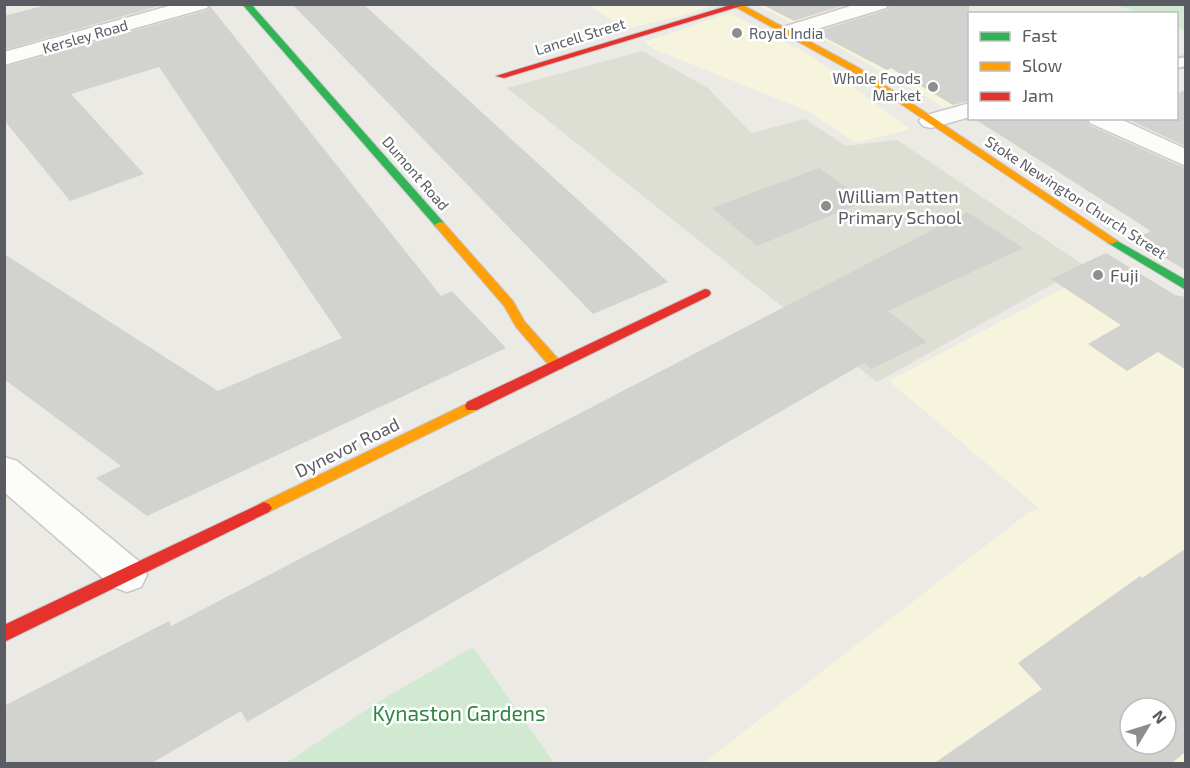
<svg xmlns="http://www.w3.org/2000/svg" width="1190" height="768" font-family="'Exo 2',sans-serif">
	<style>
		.commercial { fill: #f6f4dc; fill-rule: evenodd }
		.education { fill: #ddded4 }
		.green { fill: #d1e9d1 }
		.building { fill: #d2d2ce; fill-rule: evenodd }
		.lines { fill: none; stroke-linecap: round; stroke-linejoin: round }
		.lane-casing { stroke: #c8c9c8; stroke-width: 4 }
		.street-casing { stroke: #c8c9c8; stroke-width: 3 }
		.fast-casing { stroke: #c9c9c9; stroke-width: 2 }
		.slow-casing { stroke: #c9c9c9; stroke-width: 2 }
		.jam-casing { stroke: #c9c9c9; stroke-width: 2 }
		.lane { fill: #fcfcfb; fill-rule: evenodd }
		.street { fill: #fcfcfb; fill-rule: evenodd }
		.fast { fill: #30b455; fill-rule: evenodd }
		.slow { fill: #ff9f0a; fill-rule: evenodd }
		.jam { fill: #e5322d; fill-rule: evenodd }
		.poi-dot { fill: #8c8e90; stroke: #fff; stroke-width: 2 }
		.labels { text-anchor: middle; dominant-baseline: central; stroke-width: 5; stroke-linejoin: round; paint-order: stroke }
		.far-poi-label { font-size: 15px; fill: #595c63; stroke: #fff; text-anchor: start }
		.far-street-label { font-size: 15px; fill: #595c63; stroke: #fff }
		.poi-label { font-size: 18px; fill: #595c63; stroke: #fff; text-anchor: start }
		.street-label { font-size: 18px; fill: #595c63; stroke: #fff }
		.near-park-label { font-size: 21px; fill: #2d8740; stroke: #fff }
	</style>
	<rect width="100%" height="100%" fill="#ebeae4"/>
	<g class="commercial">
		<path d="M588,5l126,-1 1,1 -34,11 -56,13z"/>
		<path d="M757,5h58l154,81v24l-15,3 -126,-72z"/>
		<path d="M729,13l81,42 100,74 -54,14 -48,-32 -154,-62 -10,-7z"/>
		<path d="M1107,265l78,50v448l-483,1 327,-252 11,-3 -151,-128zM1130,708h36v36h-36z"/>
	</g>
	<path class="education" d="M642,51l66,37 43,45 54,-14 41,27 51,-6 188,126 -208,116 -370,-294z"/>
	<g class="green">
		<path d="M1115,5h70v25l-8,-3 -1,-13 -36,-1z"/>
		<path d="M473,647l81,116h-268l92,-61z"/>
	</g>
	<g class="building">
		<path d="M50,4h116l-162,46v-34z"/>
		<path d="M292,4h71l305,278 -75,32z"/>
		<path d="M761,4h87l-54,17z"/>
		<path d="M890,4h79v97l-16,4 -62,-37 -4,2 -73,-38 73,-22z"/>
		<path d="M210,6l231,290 11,-5 54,57 -359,168 -51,-38 25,-12 -117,-87v-125l214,137 124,-53 -183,-271 -88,27 73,80 -74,27 -66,-81v-53l204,-57z"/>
		<path d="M1185,90v56l-60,-28h51v-24z"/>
		<path d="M973,118h112l4,7 96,43v102l-51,-31 17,-8z"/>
		<path d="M819,168l47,33 -109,45 -45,-38z"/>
		<path d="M967,212l56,36 -135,63 39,31 -56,27 -7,-6 -617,359 -6,-11 -91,53h-146v-58l165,-85 2,5z"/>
		<path d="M1106,253l69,42 10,2v72l-27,-17 -31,19 -39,-27 33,-19 -70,-46z"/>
		<path d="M1185,549v203l-14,12h-238l109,-75 -24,-26 122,-87 2,2zM1130,708h36v36h-36z"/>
	</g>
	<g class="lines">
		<g class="lane-casing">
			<path id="lane" d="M1186,57v9l-10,2v-9z"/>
		</g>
		<g class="street-casing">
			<g id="street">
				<path d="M176,4h33l-2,4 -203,57v-13z"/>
				<path d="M857,4h31l-2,4 -99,30 -7,-2 -3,-4 3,-4z"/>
				<path d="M970,103v14l-39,11 -8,-2 -4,-5 4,-5z"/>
				<path d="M1087,118h31l68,31v17l-96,-43z"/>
				<path d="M4,457l13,4 124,102 6,12 -6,12 -14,5 -14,-5 -109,-95z"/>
			</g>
		</g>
		<g class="fast-casing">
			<g id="fast">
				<path d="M242,4h9l193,219v4h-8z"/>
				<path d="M1112,238l74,42v10l-78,-47 -2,-2z"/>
			</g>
		</g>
		<g class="slow-casing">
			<g id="slow">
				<path d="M730,4h11l118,64 259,173 -6,3 -4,-1 -255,-171z"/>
				<path d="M440,222l4,1 69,78 12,21 37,41 2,3 -2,3h-10l-36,-42 -12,-21 -68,-79 -2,-2z"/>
				<path d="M472,401l5,1 2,4 -2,4 -208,102 -5,2 -5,-2 -3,-4 3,-4z"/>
			</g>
		</g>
		<g class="jam-casing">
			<g id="jam">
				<path d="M734,4l7,2 -237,72 -8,-2z"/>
				<path d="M705,289l4,1 2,3 -2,3 -232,114h-10l-2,-4 2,-4z"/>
				<path d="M264,502l5,2 3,4 -3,4 -265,130v-17z"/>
			</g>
		</g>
		<use href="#lane" class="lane"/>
		<use href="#street" class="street"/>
		<use href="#fast" class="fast"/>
		<use href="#slow" class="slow"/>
		<use href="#jam" class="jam"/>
	</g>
	<g class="poi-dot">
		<circle cx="737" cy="33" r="6"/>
		<circle cx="933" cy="87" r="6"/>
		<circle cx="826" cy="206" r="6"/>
		<circle cx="1098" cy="275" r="6"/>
	</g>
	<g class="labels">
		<g class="far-poi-label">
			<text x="749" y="33">Royal India</text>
			<text x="921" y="78" text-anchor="end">Whole Foods<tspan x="921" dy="17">Market</tspan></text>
		</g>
		<g class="far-street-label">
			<text transform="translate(85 36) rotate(-16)">Kersley Road</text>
			<text transform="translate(580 36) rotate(-17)">Lancell Street</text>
			<text transform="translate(416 173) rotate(49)">Dumont Road</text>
			<text transform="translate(1076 197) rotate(33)">Stoke Newington Church Street</text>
		</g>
		<g class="poi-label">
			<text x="838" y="196">William Patten<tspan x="838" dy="21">Primary School</tspan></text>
			<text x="1110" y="275">Fuji</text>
		</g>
		<g class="street-label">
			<text transform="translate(347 447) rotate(-26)">Dynevor Road</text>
		</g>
		<g class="near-park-label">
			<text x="459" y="712">Kynaston Gardens</text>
		</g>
	</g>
	<rect width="1190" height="768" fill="none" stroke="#595c63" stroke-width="12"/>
	<rect x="968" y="12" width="210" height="108" fill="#ffffff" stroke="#bdbec1" stroke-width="1.5"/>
	<rect x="980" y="32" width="30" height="9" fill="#30b455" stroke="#bdbec1" stroke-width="1.5"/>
	<text x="1022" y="42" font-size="18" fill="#595c63">Fast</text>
	<rect x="980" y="62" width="30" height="9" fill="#ff9f0a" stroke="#bdbec1" stroke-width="1.5"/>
	<text x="1022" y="72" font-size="18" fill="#595c63">Slow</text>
	<rect x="980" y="92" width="30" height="9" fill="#e5322d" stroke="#bdbec1" stroke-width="1.5"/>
	<text x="1022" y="102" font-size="18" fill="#595c63">Jam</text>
	<g transform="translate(1148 726) rotate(52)"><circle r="28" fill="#ffffff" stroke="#bdbec1" stroke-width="1.5"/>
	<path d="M0-4.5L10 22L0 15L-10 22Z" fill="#8c8e90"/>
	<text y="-9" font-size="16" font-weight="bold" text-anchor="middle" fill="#595c63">N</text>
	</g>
</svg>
